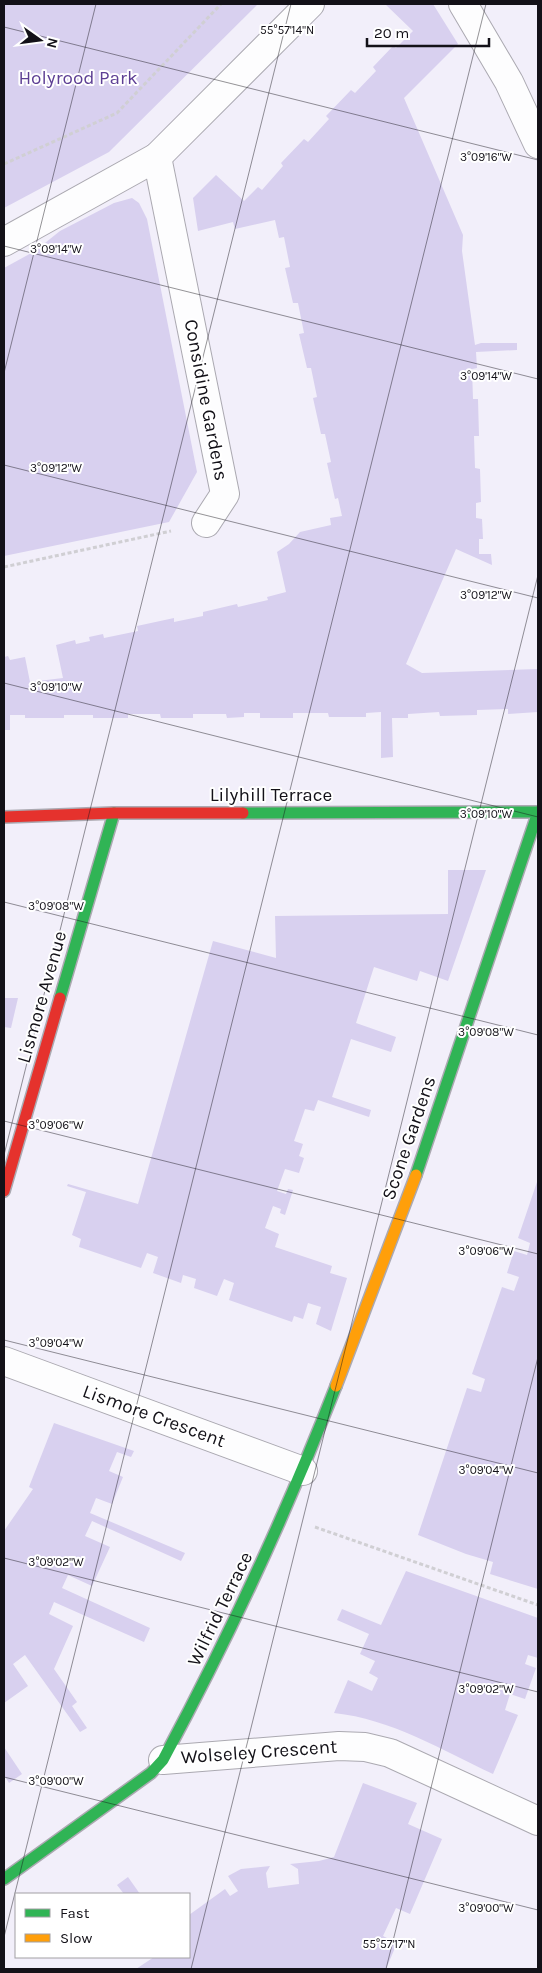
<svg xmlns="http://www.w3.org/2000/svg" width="542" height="1973" font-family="Karla,sans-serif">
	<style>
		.green { fill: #d8d0ef }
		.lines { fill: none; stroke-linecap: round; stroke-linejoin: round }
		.street-casing { stroke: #aba9b1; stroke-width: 30 }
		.fast-casing { stroke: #aba9b1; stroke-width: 14 }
		.slow-casing { stroke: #aba9b1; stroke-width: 14 }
		.jam-casing { stroke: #aba9b1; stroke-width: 14 }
		.path { stroke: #d0cfd3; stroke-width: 3; stroke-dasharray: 4 2.5; stroke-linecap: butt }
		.street { stroke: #fdfdfe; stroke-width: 28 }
		.fast { stroke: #30b455; stroke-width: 11 }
		.slow { stroke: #ff9f0a; stroke-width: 11 }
		.jam { stroke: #e5322d; stroke-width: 11 }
		.ticks { fill: none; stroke: #131118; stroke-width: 1; stroke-opacity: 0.45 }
		.labels { text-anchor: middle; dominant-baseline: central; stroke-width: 4; stroke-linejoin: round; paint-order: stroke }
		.park-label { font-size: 19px; fill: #5d3f94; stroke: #fff }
		.street-label { font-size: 19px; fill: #131118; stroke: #fff }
		.ticks-label { font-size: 12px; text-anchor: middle; fill: #131118; stroke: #fff; stroke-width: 4; stroke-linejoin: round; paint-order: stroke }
	</style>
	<rect width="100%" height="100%" fill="#f2effa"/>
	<g class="green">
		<path d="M4,4h254l-149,148 -105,56z"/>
		<path d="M385,4h48l25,40 -54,54 59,137 -1,16 13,94 6,-2h36v7l-41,2 1,16 -5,1 1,30h5l1,37h-5l1,32 5,1 1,33 -5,1v15l6,1 1,20h-4v15h12l1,11 -36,-16 -50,115 16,9 116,-4v43l-30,2v-5l-31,1v5l-37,1 -1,-4 -31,2v4h-16l1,39 -12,1v-46l-15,1v4h-37l-1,-4h-35v5h-33v-5h-16v4l-17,1 -1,-4h-33v4h-32l-1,-4h-32v4h-35v-3h-29v3h-39v-3h-15v15h-6v-73l4,-1 2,4 15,-3 5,25 33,-4 -7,-33 19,-5 1,4 14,-3 -1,-4 14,-3 1,4 34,-7 -1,-5 37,-8v4l29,-6v-4l34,-8 1,3 30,-7 -1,-3 19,-5 -9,-40 12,-8 11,-12 31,-7 -1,-7 12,-2 -4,-18 -3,1 -8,-36 4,-1 -6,-28h-4l-8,-36 4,-1 -6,-29h-4l-8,-34 5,-1 -6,-30h-5l-8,-35 5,-1 -6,-30 -5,1 -4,-18 -40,9 -2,-7 -35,9 -5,-33 23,-23 28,26 14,-14 4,3 21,-24 -2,-3 23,-24 4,3 21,-23 -3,-3 25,-26 4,3 21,-22 -3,-4 20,-21 3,2 17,-17z"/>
		<path d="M132,198l7,5 8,16 50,253 -28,50 -165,34v-288l31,-17 25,-20 54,-28z"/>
		<path d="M448,870h38l-38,111 -28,-10 -3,10 -43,-14 -18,56 40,14 -5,15 -40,-13 -19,58 39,13 -2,7 -51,-17 -4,11 -9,-2 -11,32 9,3 -4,12 5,2 -5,15 -14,-4 -8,22 9,3 2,-5 5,1 -8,25 -5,-2 1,-4 -8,-3 -8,22 14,6 -4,13 57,19 -2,7 17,5 -16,53 -15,-7 5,-17 -13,-4 -5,16 -9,-3 -2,6 -63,-22 5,-17 -10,-4 -7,17 -23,-8 2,-9 -13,-4 -2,8 -28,-10 5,-16 -11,-4 -6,15 -62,-21 2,-8 -9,-4 14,-43 -19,-6 1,-2 70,20 75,-263 63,17 -1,-42 173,-2z"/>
		<path d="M4,998h14l-7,30 -7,-1z"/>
		<path d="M538,1179v410l-48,-15 3,-12 -27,-8 -48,-19 49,-147 14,4 4,-13 -13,-5 30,-87 12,4 5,-14 -12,-4 7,-22 13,4 3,-12 -12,-5z"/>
		<path d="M54,1423l80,28 -3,6 -14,-5 -8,19 14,6 -11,27 -16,-6 -6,15 95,40 -4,8 -89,-40 -7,15 25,11 -18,39 -24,-11 -6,13 88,40 -6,14 -90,-40 -5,12 24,12 -19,43 23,33 -5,4 15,22 -7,4 -55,-77 -12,9 15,22 -24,17v-172l29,-42 -4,-2z"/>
		<path d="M406,1571l132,47v40l-10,-3 -3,9 11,4 -11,31 -15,-5 -5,16 13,5 -25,59c-51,-24 -102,-55 -159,-61l14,-33 24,11 6,-13 -9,-5 6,-12 -15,-7 9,-20 -32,-14 5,-11 39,16z"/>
		<path d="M4,1747l18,27 -13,9 -5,-8z"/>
		<path d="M363,1783l54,20 -9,21 34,15 -32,75 -14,-6 -13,28 14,7 -11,26h-250l18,-12h35v-42l36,-26 5,7 8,-5 -10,-15 13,-7 29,-3 -4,7 2,15 31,-4 -1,-15 -8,-5 29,-3 15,-4z"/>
		<path d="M128,1877l12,17h-16l-7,-9z"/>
	</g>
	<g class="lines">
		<g class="street-casing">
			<g id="street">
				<path d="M463,4l46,78 29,62"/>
				<path d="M157,157l68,337 -19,29"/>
				<path d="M4,242l153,-85 153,-153"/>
				<path d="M4,1361l299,110"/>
				<path d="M163,1760l176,-14 26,1 25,6 148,68"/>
			</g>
		</g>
		<g class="fast-casing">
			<g id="fast">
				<path d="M243,813l295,-1"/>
				<path d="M60,998l54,-185"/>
				<path d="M416,1175l122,-363"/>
				<path d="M4,1879l147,-106 12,-13c65,-121 123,-246 173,-374"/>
			</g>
		</g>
		<g class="slow-casing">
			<path id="slow" d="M336,1386l80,-211"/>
		</g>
		<g class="jam-casing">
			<g id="jam">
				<path d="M4,817l110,-4h129"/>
				<path d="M4,1191l56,-193"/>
			</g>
		</g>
		<g class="path">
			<path d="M4,164l113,-51 104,-109"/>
			<path d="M4,567l167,-36"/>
			<path d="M315,1527l223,78"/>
		</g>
		<use href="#street" class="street"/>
		<use href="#fast" class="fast"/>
		<use href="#slow" class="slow"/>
		<use href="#jam" class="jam"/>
	</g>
	<path class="ticks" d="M4,27l534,133M4,246l534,133M4,373l92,-369M4,465l534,133M4,683l534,134M4,902l534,133M4,1121l534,133M4,1155l287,-1151M4,1340l534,133M4,1558l534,134M4,1777l534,133M4,1937l482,-1933M191,1969l347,-1394M386,1969l152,-612"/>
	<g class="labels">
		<g class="park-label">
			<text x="78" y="78">Holyrood Park</text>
		</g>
		<g class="street-label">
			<text transform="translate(206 400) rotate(79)">Considine Gardens</text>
			<text x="271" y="795">Lilyhill Terrace</text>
			<text transform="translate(42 997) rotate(-74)">Lismore Avenue</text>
			<text transform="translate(409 1138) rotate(-71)">Scone Gardens</text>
			<text transform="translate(154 1416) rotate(20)">Lismore Crescent</text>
			<text transform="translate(220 1609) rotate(-64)">Wilfrid Terrace</text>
			<text transform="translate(259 1752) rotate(-4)">Wolseley Crescent</text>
		</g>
	</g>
	<g class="ticks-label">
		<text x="287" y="34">55°57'14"N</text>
		<text x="486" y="161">3°09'16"W</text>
		<text x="56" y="253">3°09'14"W</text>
		<text x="486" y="380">3°09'14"W</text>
		<text x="56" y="472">3°09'12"W</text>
		<text x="486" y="599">3°09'12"W</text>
		<text x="56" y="691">3°09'10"W</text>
		<text x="486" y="818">3°09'10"W</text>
		<text x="56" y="910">3°09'08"W</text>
		<text x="486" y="1036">3°09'08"W</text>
		<text x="56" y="1129">3°09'06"W</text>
		<text x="486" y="1255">3°09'06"W</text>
		<text x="56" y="1347">3°09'04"W</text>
		<text x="486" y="1474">3°09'04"W</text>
		<text x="56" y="1566">3°09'02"W</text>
		<text x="486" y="1693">3°09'02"W</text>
		<text x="56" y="1785">3°09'00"W</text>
		<text x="486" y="1912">3°09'00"W</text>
		<text x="389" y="1948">55°57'17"N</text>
	</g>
	<rect width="542" height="1973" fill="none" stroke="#131118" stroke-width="10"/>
	<rect x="15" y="1893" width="175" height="65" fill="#ffffff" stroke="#a1a0a3"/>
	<rect x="25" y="1909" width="25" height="8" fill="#30b455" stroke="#a1a0a3"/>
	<text x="60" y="1918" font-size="15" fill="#131118">Fast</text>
	<rect x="25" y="1934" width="25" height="8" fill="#ff9f0a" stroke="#a1a0a3"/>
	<text x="60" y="1943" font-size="15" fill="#131118">Slow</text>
	<g transform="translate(40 40) rotate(104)" stroke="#ffffff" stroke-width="4" paint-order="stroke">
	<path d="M0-4L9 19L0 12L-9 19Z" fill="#131118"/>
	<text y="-8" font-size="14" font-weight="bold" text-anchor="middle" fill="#131118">N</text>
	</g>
	<path d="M367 38v8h122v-8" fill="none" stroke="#131118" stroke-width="2.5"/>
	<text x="374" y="38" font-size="15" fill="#131118" stroke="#ffffff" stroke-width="4" paint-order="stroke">20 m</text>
</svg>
